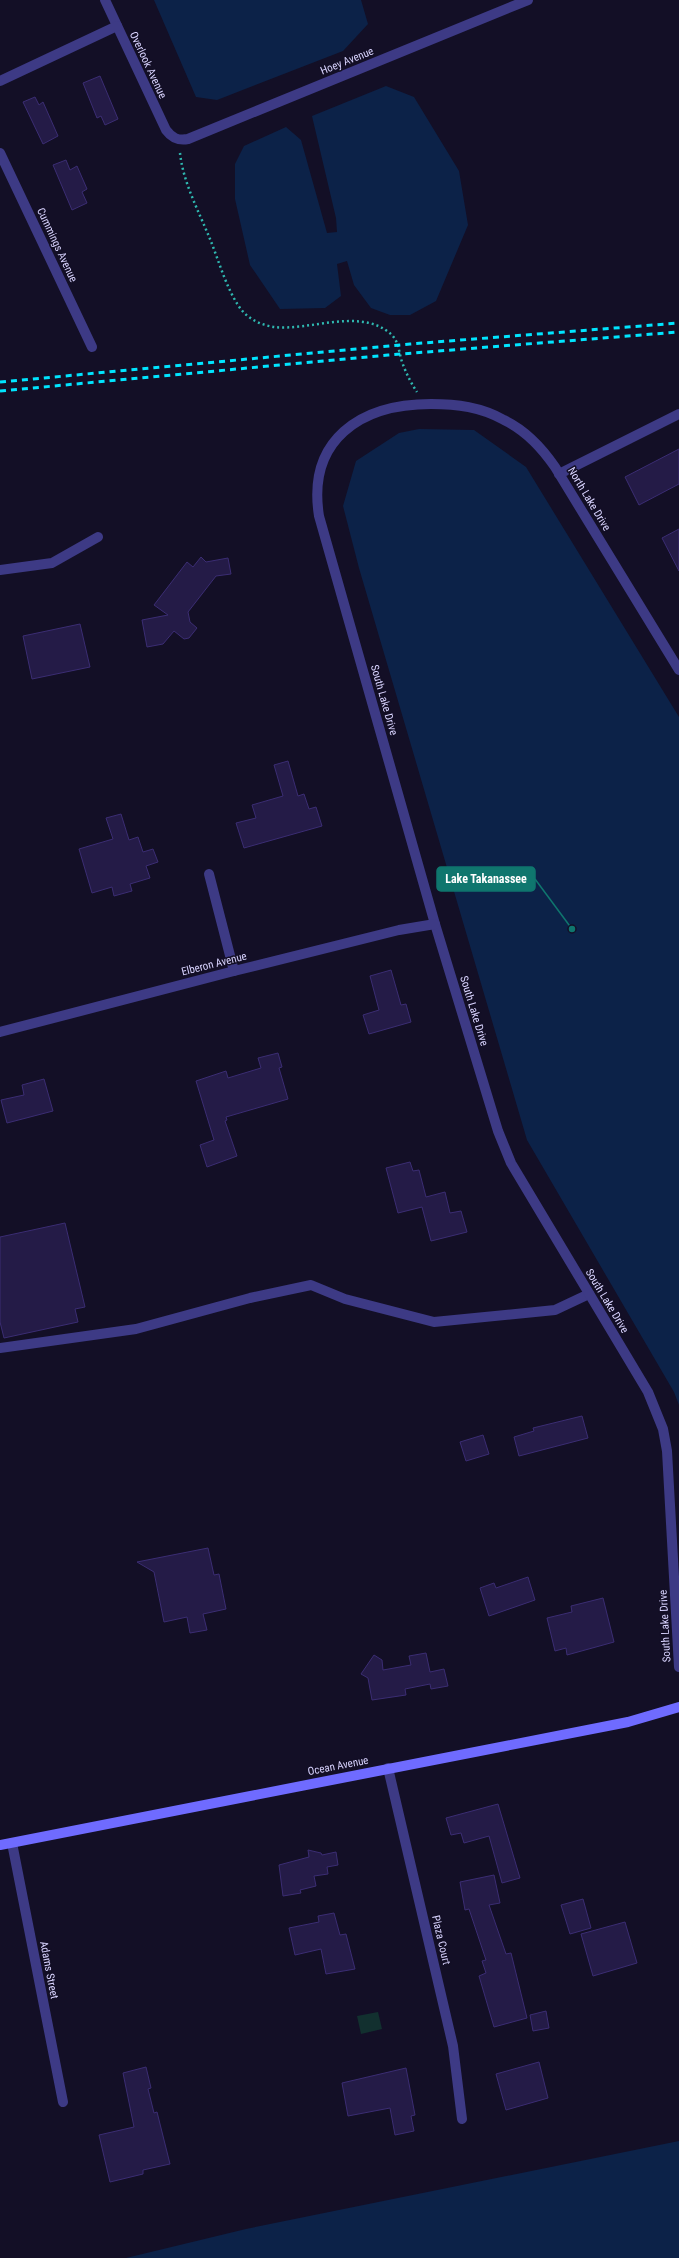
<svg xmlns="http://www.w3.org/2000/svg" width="679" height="2258" font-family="'Roboto Condensed',sans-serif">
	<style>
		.green { fill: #12302f }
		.water { fill: #0c2248 }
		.building { fill: #241b47; stroke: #3b2d73 }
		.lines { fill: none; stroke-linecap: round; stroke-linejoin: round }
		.path { stroke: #2fb8b0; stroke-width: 2.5; stroke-dasharray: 2 3; stroke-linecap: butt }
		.lane { stroke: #3d3a85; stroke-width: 10 }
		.street { stroke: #3d3a85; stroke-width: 10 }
		.secondary { stroke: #6f6bff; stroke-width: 10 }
		.rail { stroke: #00e5ff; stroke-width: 3; stroke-dasharray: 6 5; stroke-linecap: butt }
		.labels { text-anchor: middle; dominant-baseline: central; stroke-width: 3; stroke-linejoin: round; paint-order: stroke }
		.street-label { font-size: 11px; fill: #d9d4ff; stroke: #130f26 }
		.leader { fill: none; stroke: #0f766e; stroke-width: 1.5 }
		.callout-dot { fill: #0f766e; stroke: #130f26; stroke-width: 1.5 }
		.callout { fill: #0f766e; stroke: #0f766e; stroke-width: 1.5 }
		.callout-label { font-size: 12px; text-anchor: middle; font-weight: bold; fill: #fff }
	</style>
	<rect width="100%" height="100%" fill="#130f26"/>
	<path class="green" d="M378,2012l4,17 -21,5 -4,-18z"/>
	<g class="water">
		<path d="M154,0h207l7,24 -25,27 -126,49 -21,-3z"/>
		<path d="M386,86l28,11 45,74 9,54 -32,76 -26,14h-20l-19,-7 -17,-23 -7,-24 -10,3 4,32 -16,12 -45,1 -30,-44 -15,-66v-35l9,-18 42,-19 15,13 26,93 10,-1 -1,-14 -24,-102z"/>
		<path d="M419,429l55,1 52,37 153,250v688l-5,-13 -147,-252 -168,-572 -16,-62 13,-45 43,-28z"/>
		<path d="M679,2141v117h-553l120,-29z"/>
	</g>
	<g class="building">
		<path d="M100,76l18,43 -13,6 -4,-9 -4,2 -14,-35z"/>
		<path d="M35,97l4,8 4,-3 15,34 -15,8 -20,-42z"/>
		<path d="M66,160l4,10 7,-4 10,23 -5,3 5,11 -15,7 -19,-45z"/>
		<path d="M679,449v35l-40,21 -14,-28z"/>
		<path d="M679,529v42l-17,-33z"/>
		<path d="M201,557l5,5 22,-4 3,16 -15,2 -28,36 2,10 7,6 -8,10 -5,1 -10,-8 -11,13 -16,3 -5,-27 26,-5 -14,-10 33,-43 6,5z"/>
		<path d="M80,624l10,43 -58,12 -9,-43z"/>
		<path d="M288,761l10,35 6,-2 5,15 7,-2 6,19 -78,22 -8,-25 20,-5 -4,-13 31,-9 -9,-31z"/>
		<path d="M121,814l8,26 9,-3 5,15 10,-3 5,13 -12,4 4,12 -20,6 2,7 -18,5 -2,-9 -20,6 -13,-44 34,-10 -7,-21z"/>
		<path d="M391,970l10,35 5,-1 5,18 -42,12 -6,-19 16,-5 -9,-34z"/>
		<path d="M278,1053l4,14 -3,1 9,31 -62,18 1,3 -2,1 12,35 -30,11 -7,-22 14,-5 -18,-59 30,-10 2,7 33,-10 -3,-10z"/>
		<path d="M44,1079l9,32 -46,12 -6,-23 23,-5 -2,-10z"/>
		<path d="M410,1162l3,9 6,-1 7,27 19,-5 5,21 11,-2 6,21 -36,9 -9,-34 -24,6 -12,-45z"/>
		<path d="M65,1223l20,84 -10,2 3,13 -74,16 -4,-16v-85z"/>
		<path d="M582,1416l6,22 -69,18 -5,-19 20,-6 -1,-3z"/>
		<path d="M483,1435l6,19 -23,7 -6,-19z"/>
		<path d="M208,1548l6,27 5,-1 7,35 -23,5 4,16 -17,3 -3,-16 -23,5 -10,-50 -17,-10z"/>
		<path d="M528,1577l7,23 -46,16 -9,-28 14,-5 2,5z"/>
		<path d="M603,1598l11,44 -47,13 -1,-7 -11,3 -8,-33 25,-6 -1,-6z"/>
		<path d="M426,1653l4,19 14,-3 4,17 -17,3 -1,-5 -25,5 1,6 -34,5 -4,-22 -7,-4 13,-19 8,5 1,10 28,-5 -2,-9z"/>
		<path d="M498,1804l22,74 -18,5 -13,-47 -25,7 -3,-10 -10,2 -5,-17z"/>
		<path d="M308,1850l13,3 1,2 14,-3 2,13 -11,2 1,7 -14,2 2,10 -16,4 1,3 -18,3 -4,-31 30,-8z"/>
		<path d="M494,1875l6,28 -11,2 17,49 5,-1 16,65 -33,9 -15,-51 7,-3 -4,-12 4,-1 -17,-51 -4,1 -5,-28z"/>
		<path d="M583,1899l8,29 -21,6 -9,-29z"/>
		<path d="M334,1913l6,22 6,-1 9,35 -29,5 -5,-25 -26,6 -6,-27 30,-6 -1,-6z"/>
		<path d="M625,1922l12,41 -44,13 -12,-42z"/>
		<path d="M546,2011l3,17 -16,3 -3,-16z"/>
		<path d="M539,2062l9,36 -42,12 -10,-36z"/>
		<path d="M146,2067l5,21 -3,1 6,24 3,-1 13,52 -27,6v4l-33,8 -11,-47 35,-8 -11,-54z"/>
		<path d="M406,2068l9,47 -4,1 3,15 -19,4 -5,-27 -42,8 -6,-33z"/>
	</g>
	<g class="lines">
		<path class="path" d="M180,153c3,29 19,59 30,86 9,22 16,49 30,69 8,11 21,17 34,19 34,4 83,-18 113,4 12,8 11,18 15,31 4,11 9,21 15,30"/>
		<g class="lane">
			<path d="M559,474l120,-60"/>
			<path d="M209,874l25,97"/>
			<path d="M0,1348l136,-19 114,-31 61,-13 34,14 89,23 121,-12 34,-16"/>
		</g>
		<g class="street">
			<path d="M105,0l61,130c6,8 12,11 22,9l340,-139"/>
			<path d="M0,81l117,-55"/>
			<path d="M0,153l92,194"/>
			<path d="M0,570l52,-7 46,-26"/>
			<path d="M679,670l-124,-203c-13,-19 -30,-37 -51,-47 -23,-13 -47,-16 -73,-16 -71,0 -124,36 -112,112l116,408 63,207 13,32 137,229 15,37 4,22 12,216"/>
			<path d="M0,1032l234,-61 165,-41 36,-6"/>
			<path d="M388,1768l65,278 9,73"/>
			<path d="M12,1843l51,259"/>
		</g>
		<path class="secondary" d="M0,1845l628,-123 51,-15"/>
		<g class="rail">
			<path d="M0,382l410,-38 269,-21"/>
			<path d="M0,391l388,-36 291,-23"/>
		</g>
	</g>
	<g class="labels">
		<g class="street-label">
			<text transform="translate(347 61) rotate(-22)">Hoey Avenue</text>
			<text transform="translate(148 65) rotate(65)">Overlook Avenue</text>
			<text transform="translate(57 245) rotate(65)">Cummings Avenue</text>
			<text transform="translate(589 499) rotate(59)">North Lake Drive</text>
			<text transform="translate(384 700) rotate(74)">South Lake Drive</text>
			<text transform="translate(214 964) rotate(-14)">Elberon Avenue</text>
			<text transform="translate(474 1011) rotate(73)">South Lake Drive</text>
			<text transform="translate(607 1301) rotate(59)">South Lake Drive</text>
			<text transform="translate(665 1626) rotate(-93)">South Lake Drive</text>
			<text transform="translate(338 1766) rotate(-11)">Ocean Avenue</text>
			<text transform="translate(441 1940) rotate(77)">Plaza Court</text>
			<text transform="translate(49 1970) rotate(79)">Adams Street</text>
		</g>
	</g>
	<path class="leader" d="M572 929L535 879"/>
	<circle class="callout-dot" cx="572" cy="929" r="4"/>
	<rect class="callout" x="437" y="867" width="98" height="24" rx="4"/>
	<g class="callout-label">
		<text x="486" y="883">Lake Takanassee</text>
	</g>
</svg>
